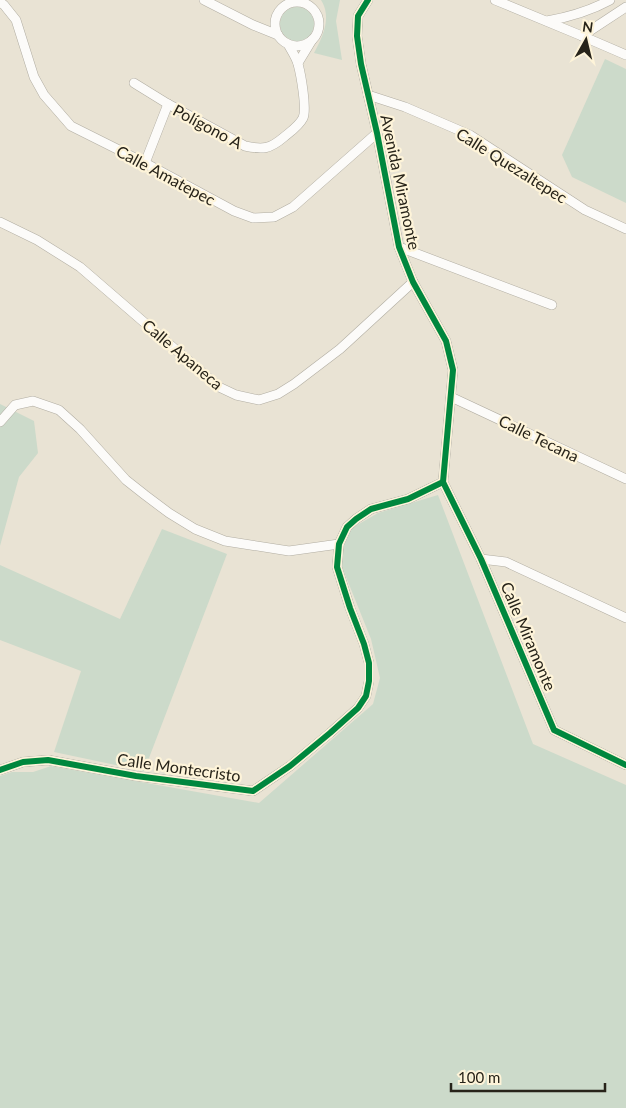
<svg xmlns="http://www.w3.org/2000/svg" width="626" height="1108" font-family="Lato,sans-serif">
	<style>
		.green { fill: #ccdaca }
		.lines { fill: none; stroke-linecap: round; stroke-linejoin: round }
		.street-casing { stroke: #b1ada2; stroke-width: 10 }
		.street { stroke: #fcfbf9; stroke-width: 9 }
		.cycleway-casing { stroke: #fef4d9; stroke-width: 9 }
		.cycleway { stroke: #00873e; stroke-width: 6 }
		.labels { text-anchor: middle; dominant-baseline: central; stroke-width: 4.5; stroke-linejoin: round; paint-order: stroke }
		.street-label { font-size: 16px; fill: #272319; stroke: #fef4d9 }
	</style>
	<rect width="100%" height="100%" fill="#e9e3d4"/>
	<g class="green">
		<path d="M321,0h19l-4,21 6,39 -28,-7c9,-16 18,-36 7,-53z"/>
		<circle cx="297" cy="24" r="17"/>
		<path d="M605,59l21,10v134l-54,-26 -10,-22z"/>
		<path d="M0,404l34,17 4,32 -19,24 -19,69z"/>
		<path d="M438,495l95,249 93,41v323h-626v-332l12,-4h21l18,-6 208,37 114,-99 7,-26 -9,-39 -29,-72 1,-20 9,-19 26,-15z"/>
		<path d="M162,529l65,25 -83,217 -90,-19 27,-81 -81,-31v-75l120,54z"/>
	</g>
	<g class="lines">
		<g class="street-casing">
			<g id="street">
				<path d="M204,0l49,25 25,10"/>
				<path d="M368,0l-10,16 -1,20 4,28 16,69 22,114 14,35 33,59 7,29 -10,112 38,77 73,171 72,35"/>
				<path d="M495,0l87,36 44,19"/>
				<path d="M0,2l4,3 12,15 18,57 10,18 27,31 74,37 89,48 19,7 21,-1 19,-10 84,-74"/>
				<circle cx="297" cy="24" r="22"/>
				<path d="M547,21c22,-4 43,-10 63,-21"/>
				<path d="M582,36l44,-29"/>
				<path d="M298,63l14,-23"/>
				<path d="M134,83l34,21 77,42c18,4 25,3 39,-9 6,-5 15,-11 19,-19 4,-9 -2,-43 -5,-54 -2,-7 -7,-14 -10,-20"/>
				<path d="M368,95l37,12 65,28 115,75 41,19"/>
				<path d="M145,163l23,-59"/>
				<path d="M0,222l37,18 43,27 139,120 17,8 23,5 19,-6 16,-10 46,-35 73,-67"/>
				<path d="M399,247l153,58"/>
				<path d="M451,397l175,82"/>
				<path d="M0,422l15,-17 18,-4 26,9 21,19 46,51 19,15 24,18 26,16 30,12 64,10 50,-7"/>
				<path d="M481,559l25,3 120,56"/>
				<path d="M0,770l23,-8 25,-2 88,16 117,15 37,-25 40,-33 28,-25 8,-12 3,-15v-18l-5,-19 -14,-36 -13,-41 2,-23 8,-17 9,-8 15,-10 37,-10 35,-17"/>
			</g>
		</g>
		<use href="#street" class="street"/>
		<g class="cycleway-casing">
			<g id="cycleway">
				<path d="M368,0l-10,16 -1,20 4,28 16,69 22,114 14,35 33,59 7,29 -10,112 38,77 73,171 72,35"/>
				<path d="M0,770l23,-8 25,-2 88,16 117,15 37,-25 40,-33 28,-25 8,-12 3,-15v-18l-5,-19 -14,-36 -13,-41 2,-23 8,-17 9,-8 15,-10 37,-10 35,-17"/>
			</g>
		</g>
		<use href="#cycleway" class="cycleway"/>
	</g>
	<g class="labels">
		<g class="street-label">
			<text transform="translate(208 126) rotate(28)">Polígono A</text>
			<text transform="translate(512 165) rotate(32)">Calle Quezaltepec</text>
			<text transform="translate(166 175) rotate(28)">Calle Amatepec</text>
			<text transform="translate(401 182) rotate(78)">Avenida Miramonte</text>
			<text transform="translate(183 354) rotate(40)">Calle Apaneca</text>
			<text transform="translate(539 438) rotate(26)">Calle Tecana</text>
			<text transform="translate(529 636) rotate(67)">Calle Miramonte</text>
			<text transform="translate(179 767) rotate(8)">Calle Montecristo</text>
		</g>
	</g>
	<g transform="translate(586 40) rotate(8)" stroke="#fef4d9" stroke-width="4" paint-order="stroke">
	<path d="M0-4L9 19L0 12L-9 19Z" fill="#272319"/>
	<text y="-8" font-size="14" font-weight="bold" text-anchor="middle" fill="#272319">N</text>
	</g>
	<path d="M451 1083v8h154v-8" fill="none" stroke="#272319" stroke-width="2.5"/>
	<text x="458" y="1083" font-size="15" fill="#272319" stroke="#fef4d9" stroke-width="4" paint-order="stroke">100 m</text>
</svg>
